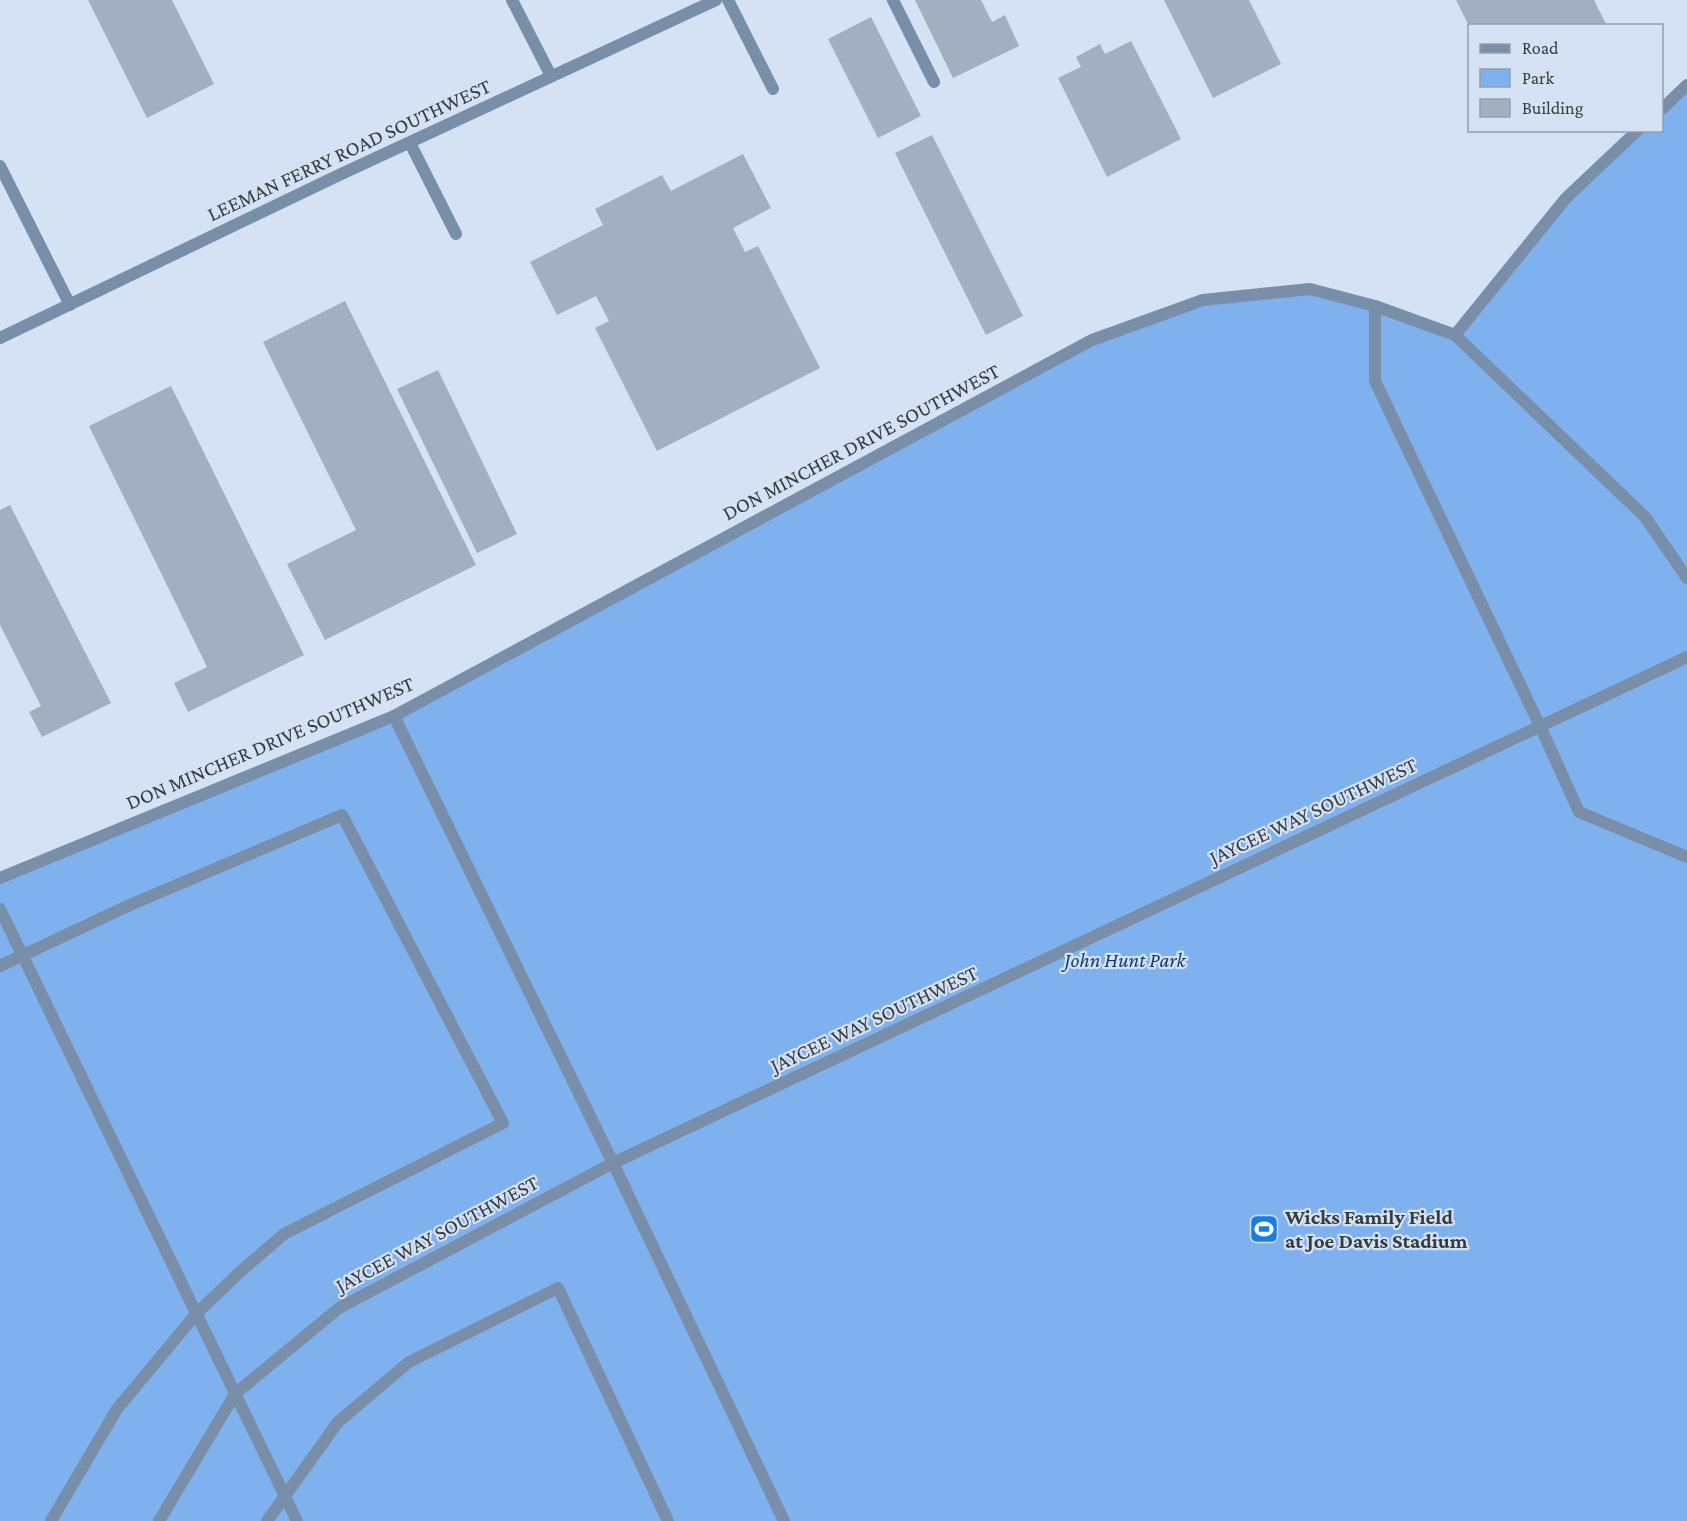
<svg xmlns="http://www.w3.org/2000/svg" width="1687" height="1521" font-family="'Crimson Pro',serif">
	<style>
		.green { fill: #7fb1ef }
		.building { fill: #a2afc0 }
		.lines { fill: none; stroke-linecap: round; stroke-linejoin: round }
		.service { stroke: #798ea9; stroke-width: 12 }
		.minor { stroke: #798ea9; stroke-width: 12 }
		.tertiary { stroke: #798ea9; stroke-width: 12 }
		.labels { text-anchor: middle; dominant-baseline: central; stroke-width: 4.5; stroke-linejoin: round; paint-order: stroke }
		.street-label { font-size: 21px; fill: #363b42; stroke: #d4e2f3 }
		.park-label { font-size: 21px; font-style: italic; fill: #0d4178; stroke: #d4e2f3 }
		.poi-label { font-size: 21px; font-weight: bold; fill: #363b42; stroke: #d4e2f3; text-anchor: start }
	</style>
	<rect width="100%" height="100%" fill="#d4e2f3"/>
	<path class="green" d="M1687,85v1436h-1687v-643l394,-162 698,-376 111,-40 107,-11 146,46 110,-137 72,-67 24,-1v-21z"/>
	<g class="building">
		<path d="M88,0h84l42,84 -67,34z"/>
		<path d="M915,0h66l11,22 13,-7 14,31 -66,32z"/>
		<path d="M1164,0h85l32,64 -68,34z"/>
		<path d="M1456,0h138l13,26h-138z"/>
		<path d="M871,17l50,99 -43,22 -50,-99z"/>
		<path d="M1131,41l50,98 -74,38 -49,-99 23,-11 -5,-10 24,-13 5,10z"/>
		<path d="M932,135l91,181 -37,19 -91,-182z"/>
		<path d="M743,154l28,54 -38,20 12,24 13,-6 62,122 -163,83 -62,-123 14,-7 -13,-25 -39,19 -27,-53 73,-37 -8,-16 67,-34 9,16z"/>
		<path d="M345,301l131,264 -151,75 -38,-76 69,-34 -93,-188z"/>
		<path d="M438,370l79,164 -40,19 -80,-164z"/>
		<path d="M171,386l133,269 -116,57 -14,-29 33,-16 -118,-241z"/>
		<path d="M10,505l101,198 -69,34 -13,-25 12,-6 -41,-81v-115z"/>
	</g>
	<g class="lines">
		<g class="service">
			<path d="M512,0l39,76"/>
			<path d="M728,0l45,89"/>
			<path d="M893,0l41,82"/>
			<path d="M410,143l46,91"/>
			<path d="M1540,726l39,86 108,45"/>
			<path d="M0,909l297,612"/>
			<path d="M0,966l132,-62 210,-89 161,308 -219,111 -43,37 -45,43 -79,95 -66,112"/>
			<path d="M267,1521l71,-99 71,-60 149,-74 110,233"/>
		</g>
		<g class="minor">
			<path d="M1662,109l25,-24"/>
			<path d="M0,166l70,139"/>
			<path d="M1375,306v75l165,345"/>
			<path d="M1455,335l111,-137 72,-68"/>
			<path d="M394,716l219,447 171,358"/>
			<path d="M0,878l394,-162 698,-376 111,-40 107,-11 65,17 80,29 190,182 42,61"/>
			<path d="M159,1521l76,-127 104,-86 274,-145 1074,-506"/>
		</g>
		<path class="tertiary" d="M0,338l337,-162 379,-176"/>
	</g>
	<defs>
		<g id="stadium-square" transform="scale(1.5)"><rect x="-9" y="-9" width="18" height="18" rx="4" fill="#187ee6" stroke="#d4e2f3"/><path d="M0-5a6.5 5 0 1 0 0 10a6.5 5 0 1 0 0-10ZM-3.5-1.8h7v3.6h-7Z" fill="#fff"/></g>
	</defs>
	<g fill-rule="evenodd">
		<use href="#stadium-square" x="1264" y="1229"/>
	</g>
	<g class="labels">
		<g class="street-label">
			<text transform="translate(349 150) rotate(-25)">LEEMAN FERRY ROAD SOUTHWEST</text>
			<text transform="translate(861 442) rotate(-28)">DON MINCHER DRIVE SOUTHWEST</text>
			<text transform="translate(270 743) rotate(-23)">DON MINCHER DRIVE SOUTHWEST</text>
			<text transform="translate(1313 811) rotate(-25)">JAYCEE WAY SOUTHWEST</text>
			<text transform="translate(874 1019) rotate(-25)">JAYCEE WAY SOUTHWEST</text>
			<text transform="translate(437 1234) rotate(-28)">JAYCEE WAY SOUTHWEST</text>
		</g>
		<g class="park-label">
			<text x="1125" y="960">John Hunt Park</text>
		</g>
		<g class="poi-label">
			<text x="1285" y="1217">Wicks Family Field<tspan x="1285" dy="24">at Joe Davis Stadium</tspan></text>
		</g>
	</g>
	<rect x="1468" y="24" width="195" height="108" fill="#d4e2f3" stroke="#959fac" stroke-width="1.5"/>
	<rect x="1480" y="44" width="30" height="9" fill="#798ea9" stroke="#959fac" stroke-width="1.5"/>
	<text x="1522" y="54" font-size="18" fill="#363b42">Road</text>
	<rect x="1480" y="69" width="30" height="18" fill="#7fb1ef" stroke="#959fac" stroke-width="1.5"/>
	<text x="1522" y="84" font-size="18" fill="#363b42">Park</text>
	<rect x="1480" y="99" width="30" height="18" fill="#a2afc0" stroke="#959fac" stroke-width="1.5"/>
	<text x="1522" y="114" font-size="18" fill="#363b42">Building</text>
</svg>
